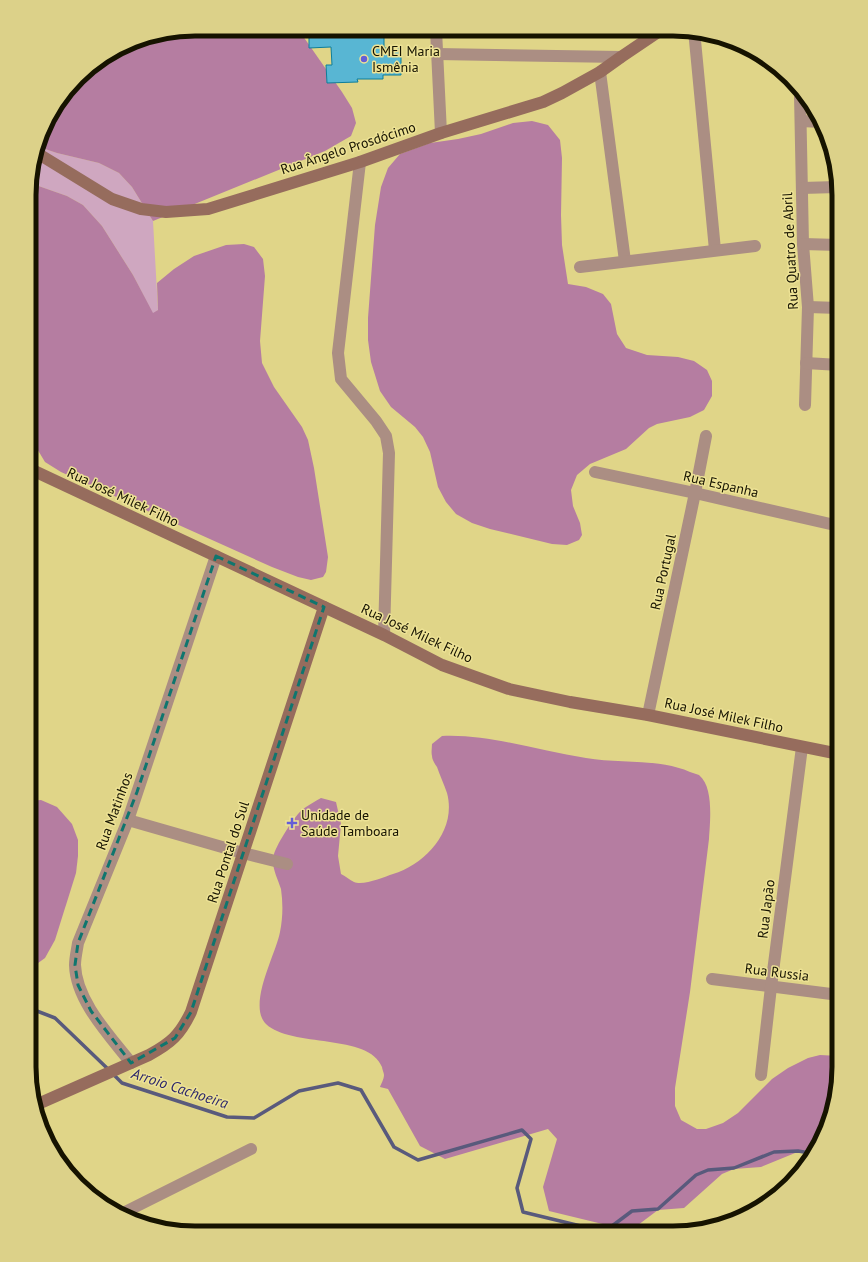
<svg xmlns="http://www.w3.org/2000/svg" width="868" height="1262" font-family="'PT Sans',sans-serif">
	<style>
		.green { fill: #cfa7c0 }
		.forest { fill: #b57da1 }
		.lines { fill: none; stroke-linecap: round; stroke-linejoin: round }
		.stream { stroke: #595a7c; stroke-width: 3.5 }
		.building { fill: #58b6d3; stroke: #0d7e9a }
		.street { stroke: #ab8e83; stroke-width: 12 }
		.secondary { stroke: #966c5d; stroke-width: 12 }
		.marked { fill: none; stroke: #0f766e; stroke-width: 3; stroke-dasharray: 8 5; stroke-linejoin: round }
		.poi-dot { fill: #645ed7; stroke: #ede295; stroke-width: 1.5 }
		.labels { text-anchor: middle; dominant-baseline: central; stroke-width: 3; stroke-linejoin: round; paint-order: stroke }
		.poi-label { font-size: 14px; fill: #161300; stroke: #ede295; text-anchor: start }
		.street-label { font-size: 14px; fill: #161300; stroke: #ede295 }
		.water-label { font-size: 15px; font-style: italic; fill: #2c276b; stroke: #ede295 }
		.rim { fill: none; stroke: #161300; stroke-width: 5 }
	</style>
	<rect width="100%" height="100%" fill="#e0d588"/>
	<path class="green" d="M39,147l18,6 42,10 20,10 13,14 21,34 5,89 -5,4 -20,-39 -31,-49 -19,-21 -16,-9 -37,-13v-10z"/>
	<g class="forest">
		<path d="M195,29h103l44,63 10,16 4,15 -5,13 -26,15 -172,70 -21,-34 -13,-14 -20,-10 -42,-10 -18,-6 12,-35 35,-42 56,-32z"/>
		<path d="M532,121l16,4 12,15 2,18 -1,57 1,30 6,39 18,3 17,7 8,10 6,30 9,14 21,7 31,2 16,4 13,9 5,11v15l-8,14 -14,7 -33,7 -8,4 -23,21 -36,15 -13,11 -6,15 2,16 7,17 2,12 -3,5 -12,5 -15,-1 -62,-15 -18,-6 -16,-9 -10,-12 -8,-15 -8,-35 -7,-15 -8,-10 -24,-20 -11,-16 -9,-29 -3,-22v-22l7,-93 6,-38 7,-19 12,-14 30,-11 28,-4 23,-5 32,-11z"/>
		<path d="M30,183l37,13 16,9 19,21 31,49 20,38 5,-3 -1,-27 17,-14 20,-13 32,-11 18,-1 10,3 9,12 2,17 -5,65 2,22 12,24 28,40 6,13 6,28 14,89 -2,15 -3,5 -12,3 -13,-3 -26,-10 -211,-95 -16,-10 -9,-15 -6,-27z"/>
		<path d="M442,736c49,-2 96,15 144,22 33,6 73,0 104,14 3,1 6,2 9,3 15,12 11,47 10,64l-19,153 -15,96v18l6,14 16,9h9l17,-6 15,-10 34,-34 16,-11 20,-10 12,-3 19,1v22l-9,42 -15,30 -15,1 -39,16 -27,2 -12,5 -38,34 -26,2 -24,18h-15l-70,-17 -6,-24 14,-48 -9,-10 -103,30 -25,-13 -32,-57 -8,-2c1,-3 4,-8 4,-12 0,-2 -2,-6 -2,-8 -13,-34 -91,-19 -116,-43 -19,-19 10,-70 14,-92 3,-15 3,-29 1,-43 -3,-10 -11,-24 -7,-35 3,-10 21,-39 29,-45 6,-4 12,-8 18,-11l15,4 5,22 -3,32 3,18c4,2 9,6 13,8 9,4 30,-5 39,-8 33,-10 64,-44 54,-81 -3,-9 -7,-17 -10,-26 -2,-3 -5,-7 -5,-11 -1,-4 0,-8 0,-12z"/>
		<path d="M41,800l16,7 15,17 6,16v16l-2,17 -21,67 -10,18 -11,8 -5,2v-167z"/>
	</g>
	<g class="lines">
		<g class="stream">
			<path d="M29,1008l26,10 54,52"/>
			<path d="M113,1074l9,9 105,34 27,1 45,-27 39,-8 23,7 33,57 24,13 104,-30 9,9 -14,49 6,24 70,17h15l24,-18 26,-2 38,-34 12,-5 26,-2 40,-16 24,-1 12,2 3,2"/>
		</g>
	</g>
	<path class="building" d="M361,29l12,1v2h11v16h17v27h-18v4h-26l1,3 -31,1 -1,-18h6l-1,-18 -22,1v-17z"/>
	<g class="lines">
		<g class="street">
			<path d="M436,30l5,103"/>
			<path d="M694,30l21,220"/>
			<path d="M437,54l184,3"/>
			<path d="M600,72l25,189"/>
			<path d="M800,95l3,149 5,63 -3,98"/>
			<path d="M801,121l21,1"/>
			<path d="M360,162l-22,191 3,26 35,42 10,15 3,17 -5,182"/>
			<path d="M802,188l35,-1"/>
			<path d="M803,244l36,1"/>
			<path d="M580,267l175,-21"/>
			<path d="M808,307l31,1"/>
			<path d="M806,363l33,2"/>
			<path d="M595,472l100,21 144,33"/>
			<path d="M648,715l47,-222 11,-57"/>
			<path d="M128,820l115,33 44,11"/>
			<path d="M712,979l127,16"/>
			<path d="M131,1063c-21,-27 -55,-62 -56,-98 0,-7 2,-15 3,-22l50,-123 88,-264"/>
			<path d="M761,1075l10,-88 31,-240"/>
			<path d="M123,1213l128,-64"/>
		</g>
		<g class="secondary">
			<path d="M37,153l75,46 29,10 25,3 42,-3 152,-47 81,-29 102,-31 19,-9 38,-21 21,-15 40,-27"/>
			<path d="M30,469l354,166 58,30 67,24 61,13 78,13 191,39"/>
			<path d="M38,1104l111,-49c22,-12 31,-20 42,-43l133,-405"/>
		</g>
	</g>
	<path class="marked" d="M216,556l108,51 -133,405 -16,26 -44,25 -40,-52 -13,-26 -3,-20 3,-22 59,-151z"/>
	<g class="poi-dot">
		<circle cx="364" cy="59" r="4"/>
		<path d="M290 817h4v4h4v4h-4v4h-4v-4h-4v-4h4z"/>
	</g>
	<g class="labels">
		<g class="poi-label">
			<text x="372" y="51">CMEI Maria<tspan x="372" dy="16">Ismênia</tspan></text>
			<text x="301" y="815">Unidade de<tspan x="301" dy="16">Saúde Tamboara</tspan></text>
		</g>
		<g class="street-label">
			<text transform="translate(348 148) rotate(-18)">Rua Ângelo Prosdócimo</text>
			<text transform="translate(790 251) rotate(-93)">Rua Quatro de Abril</text>
			<text transform="translate(721 484) rotate(13)">Rua Espanha</text>
			<text transform="translate(123 497) rotate(25)">Rua José Milek Filho</text>
			<text transform="translate(663 572) rotate(-78)">Rua Portugal</text>
			<text transform="translate(417 633) rotate(25)">Rua José Milek Filho</text>
			<text transform="translate(724 715) rotate(12)">Rua José Milek Filho</text>
			<text transform="translate(114 811) rotate(-70)">Rua Matinhos</text>
			<text transform="translate(228 852) rotate(-72)">Rua Pontal do Sul</text>
			<text transform="translate(766 909) rotate(-83)">Rua Japão</text>
			<text transform="translate(777 972) rotate(7)">Rua Russia</text>
		</g>
		<g class="water-label">
			<text transform="translate(180 1088) rotate(18)">Arroio Cachoeira</text>
		</g>
	</g>
	<path d="M0 0H868V1262H0ZM195 36H673A159 159 0 0 1 832 195V1067A159 159 0 0 1 673 1226H195A159 159 0 0 1 36 1067V195A159 159 0 0 1 195 36Z" fill="#dcd189" fill-rule="evenodd"/>
	<path class="rim" d="M195 36H673A159 159 0 0 1 832 195V1067A159 159 0 0 1 673 1226H195A159 159 0 0 1 36 1067V195A159 159 0 0 1 195 36Z"/>
</svg>
